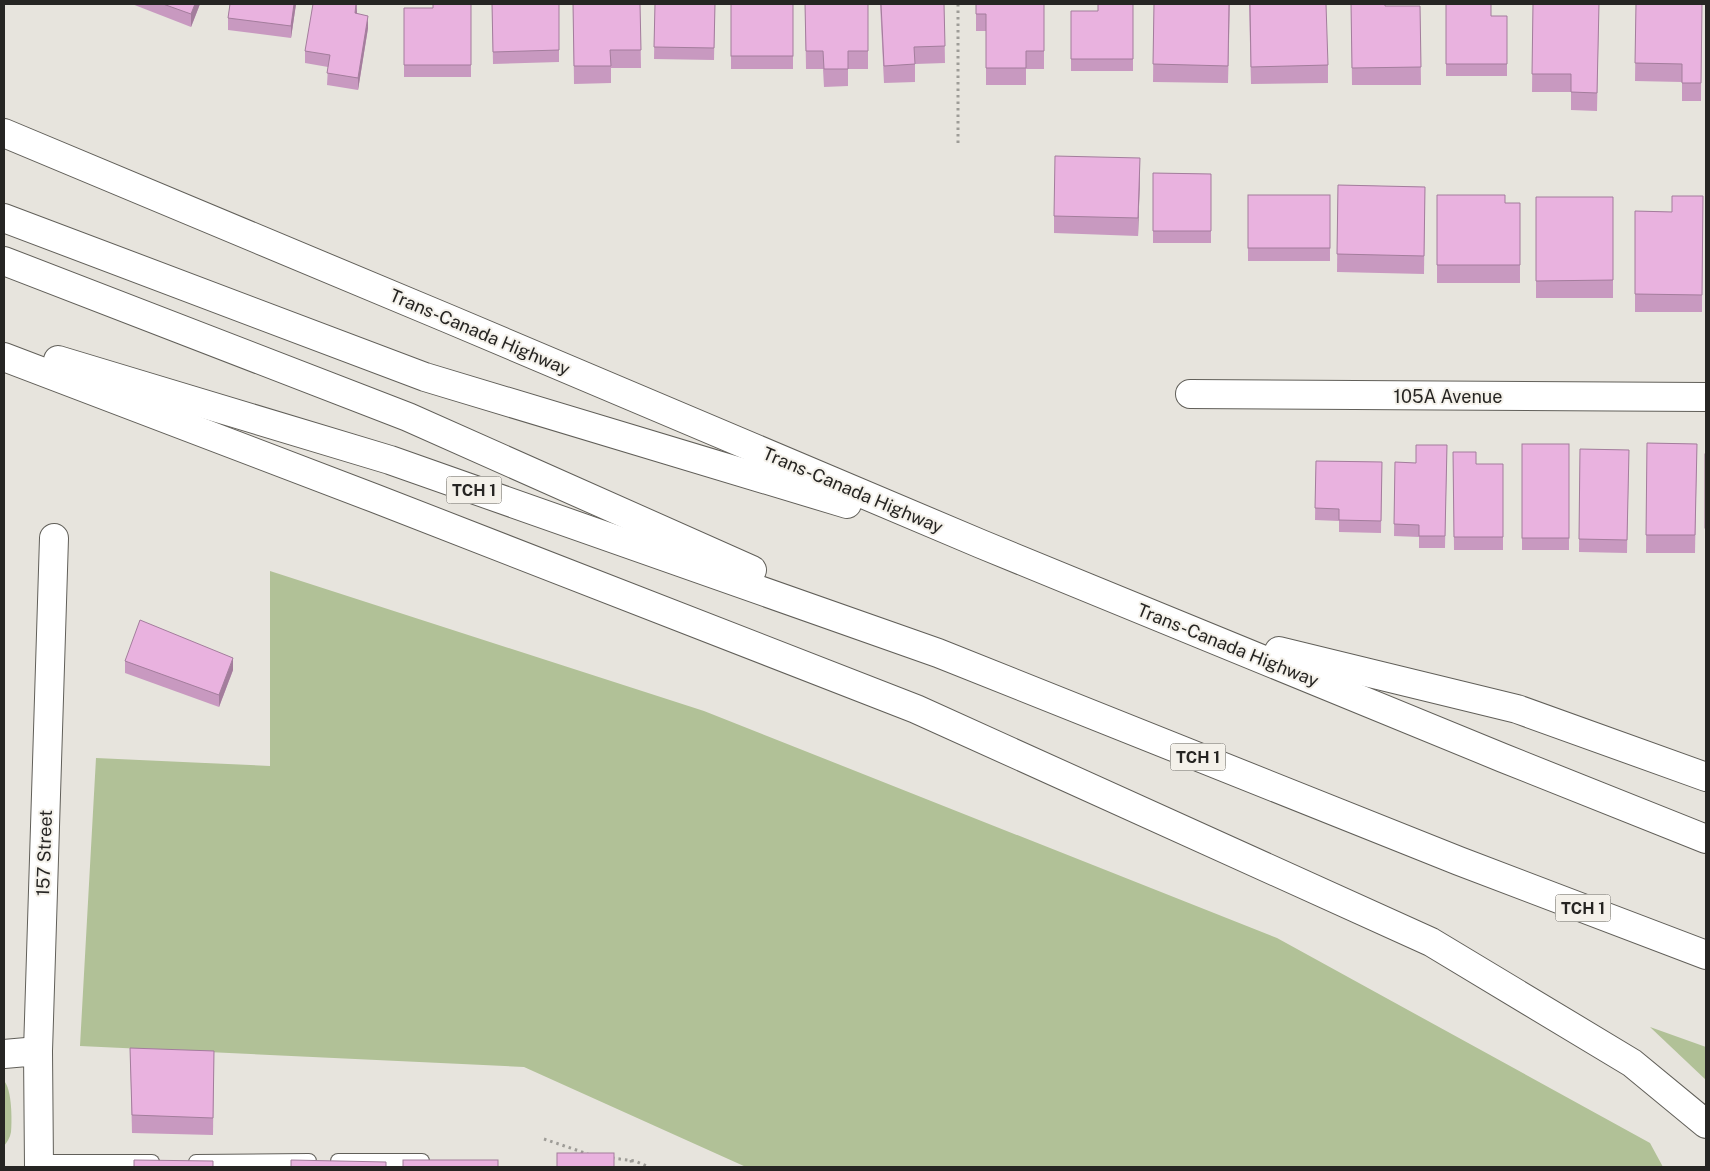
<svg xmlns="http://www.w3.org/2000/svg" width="1710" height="1171" font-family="'Public Sans',sans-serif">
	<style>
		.green { fill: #b1c197 }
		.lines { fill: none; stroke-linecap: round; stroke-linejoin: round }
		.lane-casing { stroke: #615f59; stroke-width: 16 }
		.street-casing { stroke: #615f59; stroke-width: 30 }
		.secondary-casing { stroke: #615f59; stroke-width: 30 }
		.highway-casing { stroke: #615f59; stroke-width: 30 }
		.path { stroke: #9e9c97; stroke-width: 3; stroke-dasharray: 2.5 4; stroke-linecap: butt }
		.lane { stroke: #fff; stroke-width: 14 }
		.street { stroke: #fff; stroke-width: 28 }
		.secondary { stroke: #fff; stroke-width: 28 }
		.highway { stroke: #fff; stroke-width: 28 }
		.wall { fill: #c899c0 }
		.shaded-wall { fill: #a37d9c }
		.building { fill: #e9b2df; stroke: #a37d9c }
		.labels { text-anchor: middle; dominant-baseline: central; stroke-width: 4; stroke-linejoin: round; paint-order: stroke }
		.shield { fill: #f4f1ea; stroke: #64625f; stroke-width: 1 }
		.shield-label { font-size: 16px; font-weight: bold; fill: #262523 }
		.street-label { font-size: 18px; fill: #262523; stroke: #f4f1ea }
	</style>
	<rect width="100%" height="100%" fill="#e7e4dd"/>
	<g class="green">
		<path d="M270,571l434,140 573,227 373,205 13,24h-917l-222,-100 -444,-21 16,-288 174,8z"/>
		<path d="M1650,1027l56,20v33z"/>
		<path d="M4,1081c8,8 8,39 7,51 -1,6 -4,10 -7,14z"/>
	</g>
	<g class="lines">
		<g class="lane-casing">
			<g id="lane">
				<path d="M338,1161h84"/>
				<path d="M38,1162h114"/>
				<path d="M196,1162l113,-1"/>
			</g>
		</g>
		<g class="street-casing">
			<g id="street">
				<path d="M1190,394l516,3"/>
				<path d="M38,1051l16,-513"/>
			</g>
		</g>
		<g class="secondary-casing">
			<path id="secondary" d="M4,1054l34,-3 1,116"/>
		</g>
		<g class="highway-casing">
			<g id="highway">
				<path d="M4,133l445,186 532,225 522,214 203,81"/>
				<path d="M4,218l421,159 422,127"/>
				<path d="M4,261l404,156 344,153"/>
				<path d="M4,357l370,141 542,211 515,233 201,121 74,61"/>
				<path d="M58,360l332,100 548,193 521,208 247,94"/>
				<path d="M1279,651l238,58 189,68"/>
			</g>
		</g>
		<g class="path">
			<path d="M958,4v143"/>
			<path d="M544,1139l44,15"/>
			<path d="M612,1158l23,3 14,6"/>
			<path d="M631,1160l1,7"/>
		</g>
		<use href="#lane" class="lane"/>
		<use href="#street" class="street"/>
		<use href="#secondary" class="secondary"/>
		<use href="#highway" class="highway"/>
	</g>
	<g class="wall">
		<path d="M132,4h68l-9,23z"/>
		<path d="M230,4h66l-5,34 -63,-8v-12z"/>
		<path d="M357,4v10l11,14 -10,62 -31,-5 1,-18 -23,-4v-12z"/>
		<path d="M471,4v73h-67v-69h29z"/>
		<path d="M492,4h67v58l-66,2z"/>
		<path d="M573,4h67l1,64h-30v15l-37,1z"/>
		<path d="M655,4h60l-1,56 -60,-1z"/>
		<rect x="731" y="4" width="62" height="65"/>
		<path d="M805,4h63v65h-20v17l-24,1 -1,-18h-17z"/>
		<path d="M880,4h64l1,59 -30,1v18l-31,1z"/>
		<path d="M976,4h68v65h-18v16h-40v-54h-10z"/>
		<path d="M1133,4v67h-62v-60h27z"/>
		<path d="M1154,4h76l-2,79 -75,-1z"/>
		<path d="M1249,4l79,61v18l-77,1z"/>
		<path d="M1351,4l34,2h35l1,79h-69z"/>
		<path d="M1446,4l45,12h16v60h-61z"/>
		<path d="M1533,4h66l-2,107 -26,-1v-18h-39z"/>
		<path d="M1636,4h66l-1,97h-19v-19l-47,-1z"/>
		<path d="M1153,173l58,1v69h-58z"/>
		<path d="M1140,176l-2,60 -84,-3v-17z"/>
		<path d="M1338,185l87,2 -1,87 -87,-2z"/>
		<rect x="1248" y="195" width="82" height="66"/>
		<path d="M1437,195l68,8h15v80h-83z"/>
		<path d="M1703,196l-1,116h-67v-101l37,1z"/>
		<rect x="1536" y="197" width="77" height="101"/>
		<path d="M1647,443l50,1 -2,109h-49z"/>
		<rect x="1522" y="444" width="47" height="106"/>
		<path d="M1447,445l-2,103h-26v-11l-25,-1 1,-74 21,1z"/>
		<path d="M1580,449l49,1 -2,103 -48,-1z"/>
		<path d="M1453,452l23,12h27v86h-49z"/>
		<rect x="1705" y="454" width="1" height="86"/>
		<path d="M1316,461l66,1 -1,71 -42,-1v-11l-24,-1z"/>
		<path d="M125,661l108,9 -14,37 -94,-34z"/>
		<path d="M130,1048l84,3 -1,84 -81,-2z"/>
	</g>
	<g class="shaded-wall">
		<path d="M195,4h5l-9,23v-13z"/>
		<path d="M294,4h2l-5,34v-12z"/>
		<path d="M356,4l1,8 -2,14v-13z"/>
		<path d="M368,16v12l-10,62v-12z"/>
		<path d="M1140,158v18l-2,60v-18z"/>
		<path d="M233,658v12l-14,37v-12z"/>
	</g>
	<g class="building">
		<path d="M163,4h32l-4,10z"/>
		<path d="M230,4h64l-3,22 -63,-8z"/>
		<path d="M313,4h43l-1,9 13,3 -10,62 -31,-5 3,-18 -25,-4z"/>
		<path d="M433,4h38v61h-67v-57h29z"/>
		<path d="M492,4h67v46l-66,2z"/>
		<path d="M573,4h67l1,46h-31l1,16h-37z"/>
		<path d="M655,4h60l-1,44 -60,-1z"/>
		<rect x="731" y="4" width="62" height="52"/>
		<path d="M805,4h63v47h-20v18h-24l-1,-18h-17z"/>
		<path d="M881,4h63l1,42 -31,1 1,17 -31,2z"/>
		<path d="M976,4h68v47h-18v17h-40v-54h-10z"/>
		<path d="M1098,4h35v55h-62v-48h27z"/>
		<path d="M1154,4h75l-1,62 -75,-2z"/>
		<path d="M1250,4h76l2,61 -77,2z"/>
		<path d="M1351,4h34v2h35l1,61 -69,1z"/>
		<path d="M1446,4h45v12h16v48h-61z"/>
		<path d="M1533,4h66l-2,89 -26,-1v-18h-39z"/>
		<path d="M1636,4h66l-1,79h-19v-19l-47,-1z"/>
		<path d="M1055,156l85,2 -2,60 -84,-2z"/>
		<path d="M1153,173l58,1v57h-58z"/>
		<path d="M1338,185l87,2 -1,69 -87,-2z"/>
		<rect x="1248" y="195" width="82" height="53"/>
		<path d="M1437,195h68v8h15v62h-83z"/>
		<path d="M1672,196h31l-1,99 -67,-1v-83l37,1z"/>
		<path d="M1536,197h77v83l-77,1z"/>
		<path d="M1647,443l50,1 -2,91h-49z"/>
		<rect x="1522" y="444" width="47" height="94"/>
		<path d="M1416,445h31l-2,91h-26v-11l-25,-1 1,-62 21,1z"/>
		<path d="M1580,449l49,1 -2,90 -48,-1z"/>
		<path d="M1453,452h23v12h27v73h-49z"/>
		<rect x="1705" y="454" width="1" height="74"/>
		<path d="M1316,461l66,1 -1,59 -42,-1v-11l-24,-1z"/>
		<path d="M140,620l93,38 -14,37 -94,-34z"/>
		<path d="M130,1048l84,3 -1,67 -81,-3z"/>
		<rect x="557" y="1153" width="57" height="14"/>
		<path d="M134,1160l79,1v6h-79z"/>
		<path d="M291,1160l95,2v5h-95z"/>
		<rect x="403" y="1160" width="95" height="7"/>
	</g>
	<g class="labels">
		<g class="shield">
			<rect x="446.5" y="476.5" width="55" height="27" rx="4"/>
			<rect x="1170.5" y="743.5" width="55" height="27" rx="4"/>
			<rect x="1555.5" y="894.5" width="55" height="27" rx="4"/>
		</g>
		<g class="shield-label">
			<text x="474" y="490">TCH 1</text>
			<text x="1198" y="757">TCH 1</text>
			<text x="1583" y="908">TCH 1</text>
		</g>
		<g class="street-label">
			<text transform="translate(480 332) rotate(23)">Trans-Canada Highway</text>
			<text x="1448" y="396">105A Avenue</text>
			<text transform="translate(853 490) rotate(23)">Trans-Canada Highway</text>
			<text transform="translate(1228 645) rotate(22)">Trans-Canada Highway</text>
			<text transform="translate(44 853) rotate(-88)">157 Street</text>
		</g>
	</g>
	<rect width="1710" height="1171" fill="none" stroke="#262523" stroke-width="10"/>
</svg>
